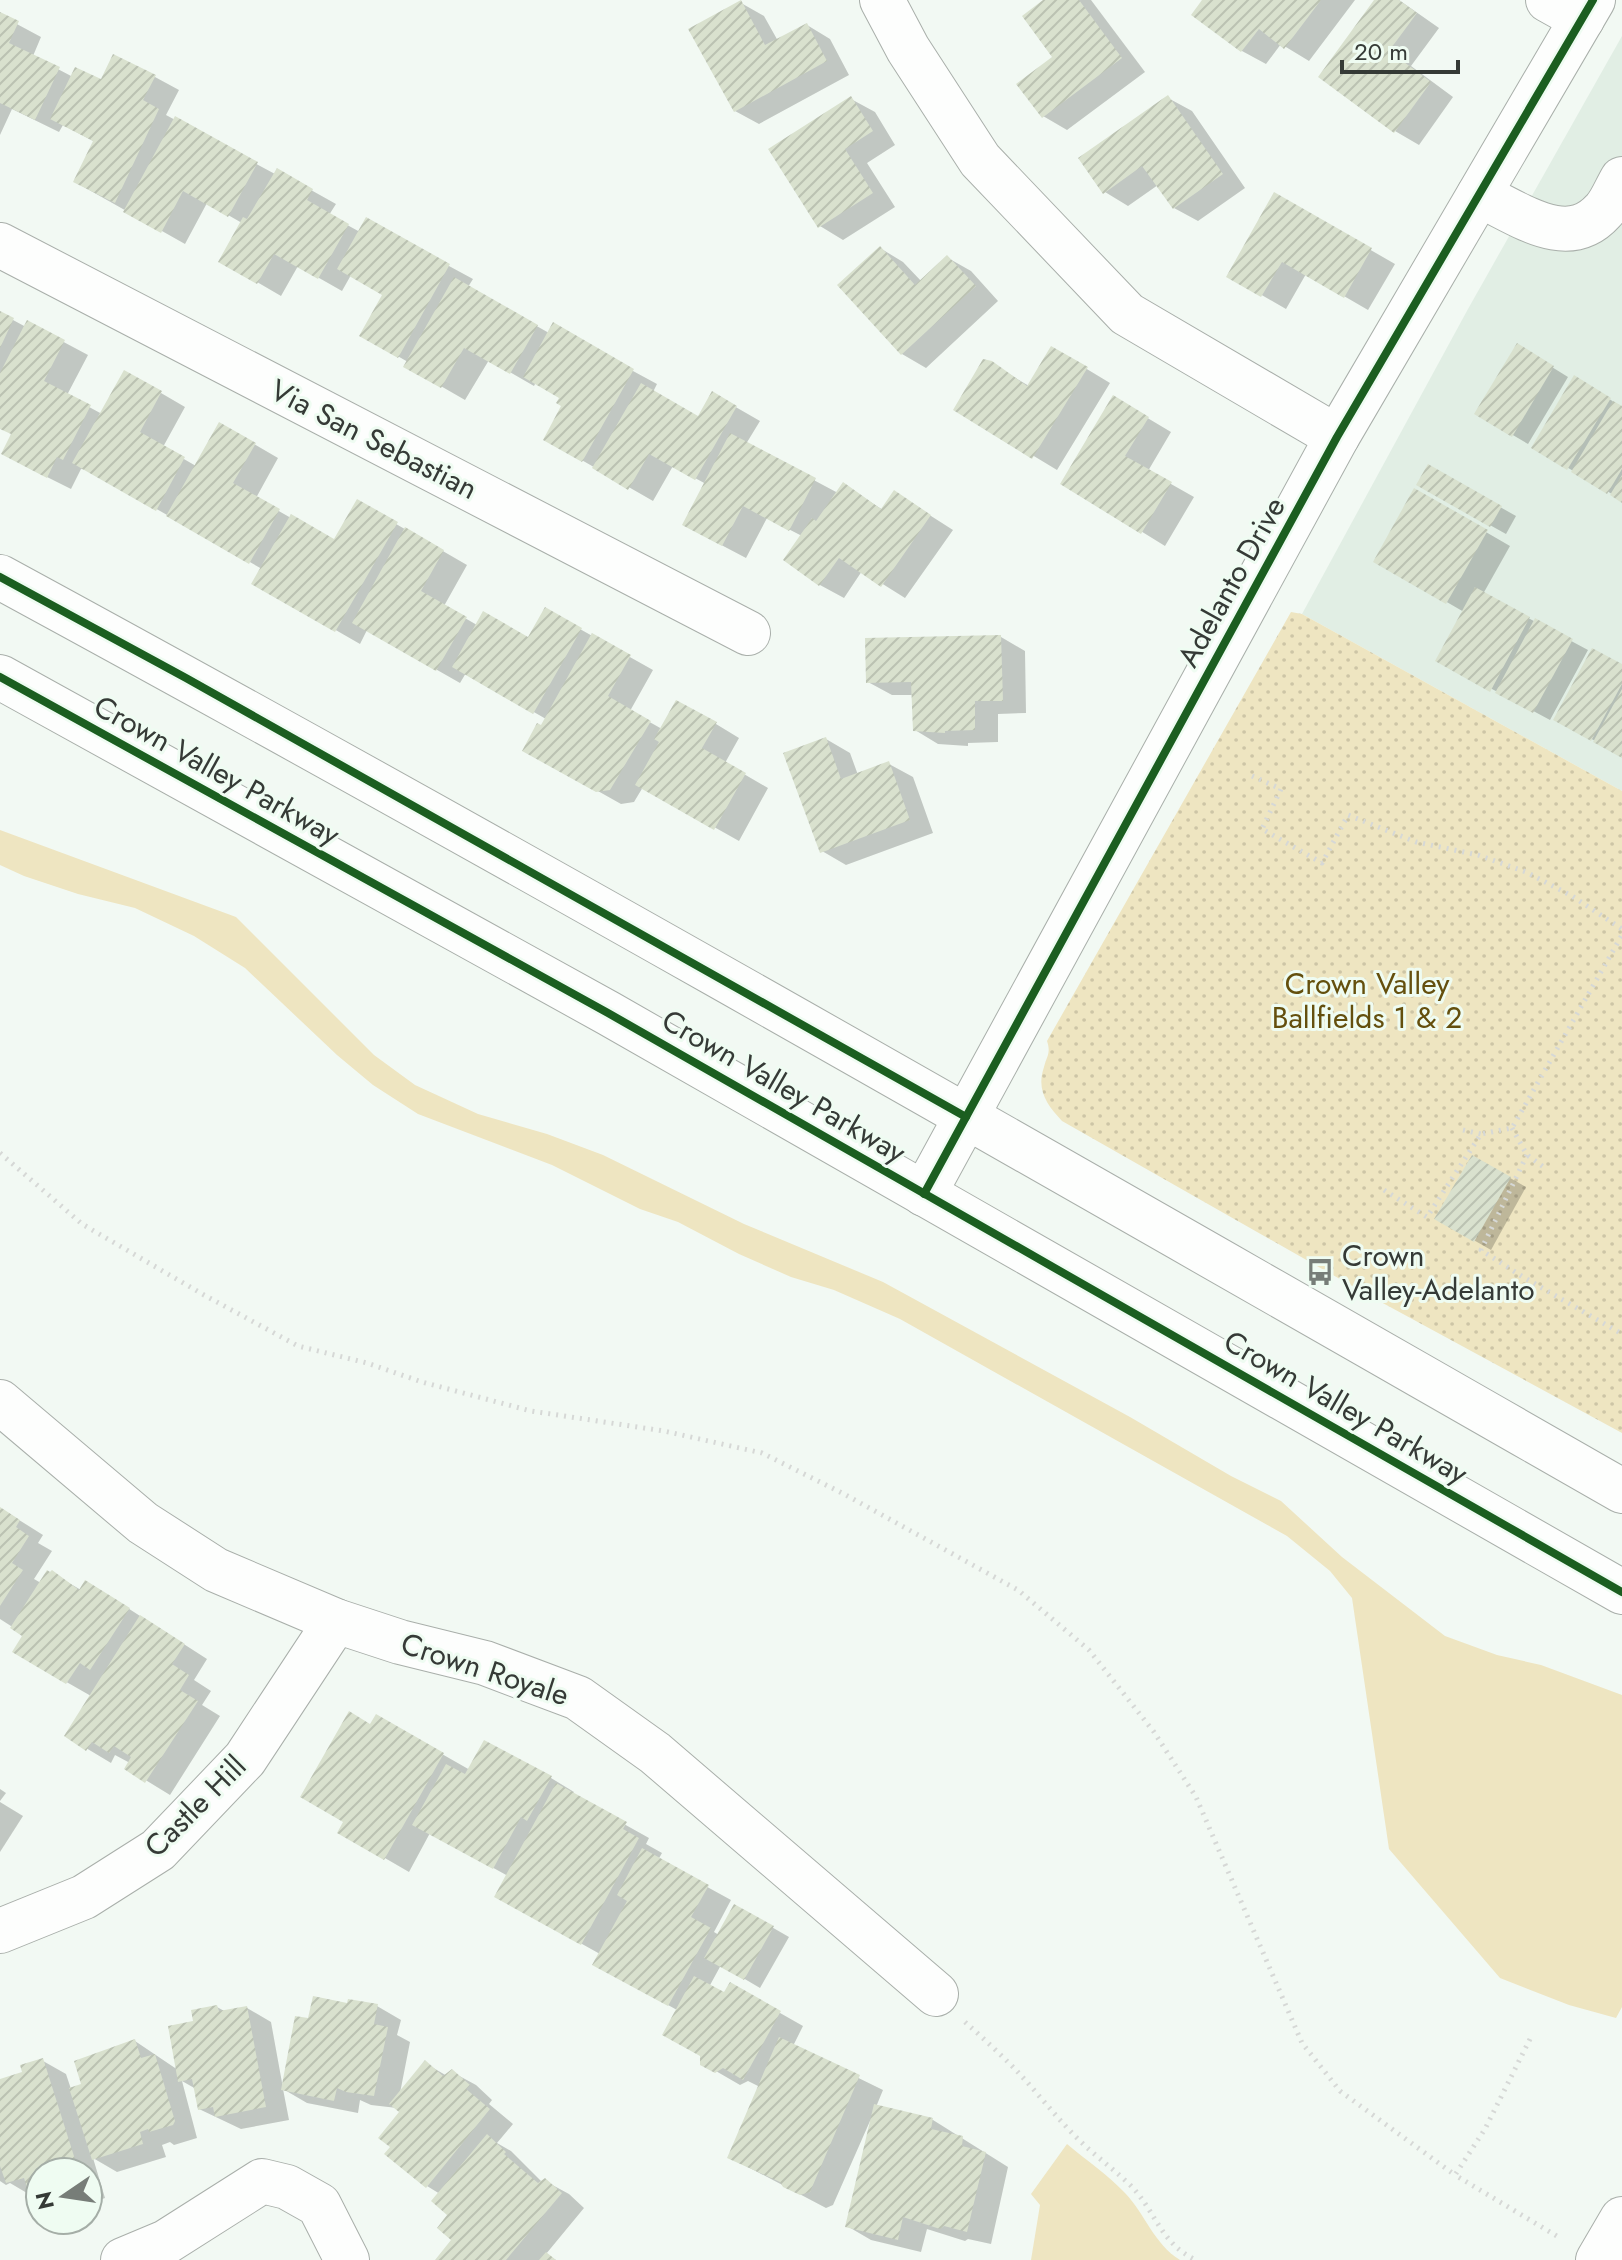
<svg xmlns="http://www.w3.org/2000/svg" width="1622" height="2260" font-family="Jost,sans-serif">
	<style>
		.built { fill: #e1eee4 }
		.grass { fill: #eee5c1 }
		.park { fill: url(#park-dots) }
		.shadow { fill: #0003 }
		.building { fill: url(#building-hatch) }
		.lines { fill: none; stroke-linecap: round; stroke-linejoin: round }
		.minor-casing { stroke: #a9afaa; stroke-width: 46 }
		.major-casing { stroke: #a9afaa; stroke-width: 46 }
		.path { stroke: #d6d8d6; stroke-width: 5; stroke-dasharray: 2 6; stroke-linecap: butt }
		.minor { stroke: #fdfefd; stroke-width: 44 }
		.major { stroke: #fdfefd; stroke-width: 44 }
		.cycleway-casing { stroke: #effcf2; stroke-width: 13 }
		.cycleway { stroke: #1b5e20; stroke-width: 8 }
		.labels { text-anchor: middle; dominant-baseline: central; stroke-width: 6; stroke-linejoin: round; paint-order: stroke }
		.street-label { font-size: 30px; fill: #353a36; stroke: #effcf2 }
		.park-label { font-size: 30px; fill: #644f0d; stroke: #effcf2 }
		.poi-label { font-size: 30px; fill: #353a36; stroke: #effcf2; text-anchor: start }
	</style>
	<defs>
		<pattern id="park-dots" width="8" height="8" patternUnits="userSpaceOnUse" patternTransform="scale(2)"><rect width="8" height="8" fill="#eee5c1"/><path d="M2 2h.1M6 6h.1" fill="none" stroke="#cdc5a6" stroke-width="1.8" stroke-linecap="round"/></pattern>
		<pattern id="building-hatch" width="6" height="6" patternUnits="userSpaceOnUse" patternTransform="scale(2)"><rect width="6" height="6" fill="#d9e1ce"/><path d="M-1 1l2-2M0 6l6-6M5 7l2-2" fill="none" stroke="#bbc2b2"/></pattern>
	</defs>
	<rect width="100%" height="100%" fill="#f2f9f3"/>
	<path class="built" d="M1622,36v755l-320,-177 166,-305z"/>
	<g class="grass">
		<path d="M0,830l236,87 138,138 41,30 63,29 69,20 56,21 141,69 139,58 247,135 101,59 50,25 61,56 103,79 52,19 44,10 81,30v312l-6,11 -47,-13 -69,-27 -111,-129 -37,-251 -22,-27 -43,-35 -387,-217 -66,-29 -43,-13 -52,-23 -61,-32 -38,-13 -88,-44 -134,-51 -45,-29 -36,-30 -92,-87 -51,-32 -59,-28 -57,-14 -54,-18 -24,-11z"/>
		<path d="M1067,2144c19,16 41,31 58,49 20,21 29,51 55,67h-149l9,-55 -9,-11z"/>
	</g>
	<path class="park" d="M1291,612l11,2 320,177v642l-254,-138 -306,-174c-15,-16 -26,-31 -18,-54 3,-11 7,-14 3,-26z"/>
	<g class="shadow">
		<path d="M1046,0h45l54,72 -78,58 -24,-14 12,-59z"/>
		<path d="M1204,0h151l-46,61 -28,-17 -15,20 -24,-13 -48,-37z"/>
		<path d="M1377,0h22l40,28 -28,38 42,31 -34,48 -24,-14z"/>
		<path d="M741,3l23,13 14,25 29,-16 23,14 19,36 -90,49 -24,-13z"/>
		<path d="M0,15l41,22 -8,19 40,21 29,4 53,-4 24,13 -13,25 109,59 2,-3 59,33 -7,11 31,17 89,34 24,13 -5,8 81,46 4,-8 80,46 24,13 -4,8 45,26 15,-24 47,27 -14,23 92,49 6,-8 39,25 12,-17 58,37 -48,68 -43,-27 -18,27 -24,-13 -34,-25 16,-24 -35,-18 -21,40 -38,-20 -2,-54 -33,-18 -20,35 -108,-62 19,-33 -2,-9 -26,-15 -2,4 -45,-26 -24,40 -59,-34 2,-4 -47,-27 23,-41 -33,-19 -9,16 -44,-25 -17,30 -60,-35 21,-38 -35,-20 -22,41 -110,-62 20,-40 -32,-17 -4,7 -47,-23 -12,26z"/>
		<path d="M1168,98l24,13 53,77 -47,33 -24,-13 -16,-23 -30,21 -23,-14z"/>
		<path d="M851,99l24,13 20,33 -28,18 28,44 -52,33 -23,-14z"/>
		<path d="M1275,195l120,69 -27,46 -62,-36 -20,35 -57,-33z"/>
		<path d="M880,248l23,14 19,20 26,-24 23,13 27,30 -72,67 -24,-14z"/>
		<path d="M0,313l26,14 2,-4 60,32 -21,40 35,19 23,-42 60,35 -22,40 33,19 24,-42 58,34 -22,40 35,20 44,24 23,-40 109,63 -23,41 33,19 52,15 17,-30 107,60 -23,41 32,18 54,-5 23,14 -14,25 43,25 -29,53 -96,-54 -9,15 -13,2 -96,-54 21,-31 -80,-46 -6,10 -93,-53 -7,14 -106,-61 8,-14 -174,-99 -7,-1 -10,20 -44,-22 -14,-33 -13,-6z"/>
		<path d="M1518,346l50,31 -40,67 -51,-30z"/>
		<path d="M1052,348l58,35 -53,87 -101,-61 35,-46 38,23z"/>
		<path d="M1590,387l32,20v93l-89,-53z"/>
		<path d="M1114,398l57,34 -23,39 46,26 -29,49 -102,-63z"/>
		<path d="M1429,467l87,49 -10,18 -88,-49z"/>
		<path d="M1415,491l95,55 -27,48 105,56 -38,70 -112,-60 26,-48 -88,-51z"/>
		<path d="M1001,637l24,14 1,62 -28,1v28l-30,1v3l-30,-2 -23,-14 -1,-35h-22l-24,-13z"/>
		<path d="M1622,666v90l-66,-37z"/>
		<path d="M826,739l24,14 8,22 31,-11 24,13 20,56 -87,32 -24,-14z"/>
		<path d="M1473,1157l53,30 -35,63 -54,-31z"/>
		<path d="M0,1508l43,27 -5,8 14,8 -18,28 7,4 11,-10 29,17 28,6 98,63 -13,21 17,11 -9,14 18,11 -50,79 -44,-27 4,-5 -15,-8 -4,8 -45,-27 25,-40 -77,-44 11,-17 -25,-16z"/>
		<path d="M377,1717l93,53 81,8 23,14 -2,3 77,43 -3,6 16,9 -4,7 73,40 -17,32 5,3 16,-29 54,31 -29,51 -39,-23 -12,22 15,8 7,-10 72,41 -10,20 90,44 -7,17 57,13 75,47 -17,77 -23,-5 -3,2 -38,-12 -6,23 -50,-12 -24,-14 25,-105h-2l-37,84 -7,3 -97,-51 31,-70 -12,-6 -8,4 -38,-22v-8l-25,-45 -83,-46 6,-10 -79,-44 -13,-34 -78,-43 -21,39 -69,-40 6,-10 25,-96z"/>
		<path d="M0,1789l6,4 -6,8z"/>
		<path d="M0,1802l23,14 -23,36z"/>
		<path d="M348,2005l29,1 24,14 -4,15 13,7 -10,51 25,-30 22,13 5,-4 24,13 16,15 -3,4 24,20 -16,19 14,8 31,31 3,-1 24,13 15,14 -38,46 10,6h-118l16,-20 -4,-25 -10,-21 -13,-8 -35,-39 9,-35 -4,-4 -26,-3 -11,-5 -2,13 -51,-10 -24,-14 6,31 -48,9 -42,-20 -3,-20 -14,-8 15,57 -23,7 -4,-3 -8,3 4,12 -49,15 -24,-14 12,40 -17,6v-32h-48v32l-7,-4 -1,-4 -22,-13 -4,2 -6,-4v-100l24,-7 19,-13 23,13 5,15 13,-4 51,-44 43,29 17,-47 22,-16 9,5 21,-4 24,14 12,66 27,-67z"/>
	</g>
	<g class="building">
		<path d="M741,0l24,45 42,-22 20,38 -93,51 -46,-83z"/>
		<path d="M1043,0h36l43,58 -80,60 -26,-34 36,-27 -30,-41z"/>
		<path d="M1202,0h119l-37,49 -25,-20 -18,23 -50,-37z"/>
		<path d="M1374,0h25l18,13 -28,38 42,31 -37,51 -76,-56z"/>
		<path d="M0,12l19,9 -10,22 51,24 -25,53 -35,-17z"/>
		<path d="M113,54l43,21 -13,25 16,9 -44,94 -42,-21 20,-41 -43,-22 25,-52 26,12z"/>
		<path d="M1168,95l55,79 -50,35 -31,-43 -39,28 -25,-36z"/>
		<path d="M851,96l22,35 -28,18 28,44 -55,35 -50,-79z"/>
		<path d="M175,116l83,46 -30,55 -45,-26 -22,42 -38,-21z"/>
		<path d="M277,168l36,21 -6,11 42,24 -31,55 -44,-25 -17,30 -39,-22 25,-45 4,2z"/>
		<path d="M1274,192l98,56 -28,50 -62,-36 -21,35 -35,-20z"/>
		<path d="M366,217l84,47 -52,94 -39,-22 23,-41 -45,-26z"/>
		<path d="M880,246l35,39 32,-30 29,31 -75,69 -64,-70z"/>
		<path d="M454,277l84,48 -28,49 -46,-26 -23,40 -38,-21z"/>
		<path d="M0,311l14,7 -14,30z"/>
		<path d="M27,320l38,20 -21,41 47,24 -28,55 -6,-3 -10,21 -46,-24 10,-20 -11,-5v-56z"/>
		<path d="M553,322l81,47 -52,93 -39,-22 18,-34 -5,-3 3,-5 -36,-21z"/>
		<path d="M1517,343l37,23 -42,71 -38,-23z"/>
		<path d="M1051,346l37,21 -56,92 -79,-49 30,-51 9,2 35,25z"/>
		<path d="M124,370l38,21 -22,41 45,25 -29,54 -84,-48z"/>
		<path d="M1574,375l37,23 -44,72 -36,-22z"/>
		<path d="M641,383l57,33 14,-25 25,15 -42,74 -46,-26 -21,36 -36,-22z"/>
		<path d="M1113,395l36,22 -24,39 47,26 -31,52 -81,-50z"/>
		<path d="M1613,401l9,5v63l-15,25 -36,-22z"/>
		<path d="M219,422l37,21 -23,40 47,26 -31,55 -83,-48z"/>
		<path d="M730,433l86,45 -27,53 -46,-25 -21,40 -40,-21z"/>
		<path d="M1428,464l74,42 -12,21 -74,-42z"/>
		<path d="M1622,475v28l-12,-8z"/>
		<path d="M843,482l38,27 13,-19 37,25 -50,72 -42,-29 -20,28 -36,-26 29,-42 4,3z"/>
		<path d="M1414,488l74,42 -42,74 -73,-42z"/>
		<path d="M357,499l41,23 -63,110 -84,-48 40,-70 43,25z"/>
		<path d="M405,527l39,23 -23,41 46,26 -31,54 -84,-48z"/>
		<path d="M1475,587l55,30 -40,75 -55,-31z"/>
		<path d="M545,607l37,21 -49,86 -81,-47 31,-56 45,26z"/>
		<path d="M1535,618l38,21 -40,74 -38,-20z"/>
		<path d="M592,633l39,22 -23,41 43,25 -41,69 -14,2 -74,-41 15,-28 4,2z"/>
		<path d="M1001,635l2,66h-28v29l-30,1v2l-32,-2 -2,-49 -45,1 -1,-45z"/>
		<path d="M1592,648l30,16v20l-31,57 -38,-21z"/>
		<path d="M1622,689v69l-29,-16z"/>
		<path d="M676,700l41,22 -15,26 44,25 -32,57 -79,-45 24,-43 -5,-3z"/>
		<path d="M826,737l15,42 48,-18 21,59 -90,33 -37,-100z"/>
		<path d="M1472,1155l39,22 -37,65 -40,-23z"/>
		<path d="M0,1507l20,13 -4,7 13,9 -17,27 11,7 -23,36z"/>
		<path d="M47,1570l3,2 2,-2 27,20 6,-10 45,28 -40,62 -10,-7 -14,21 -54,-32 10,-16 -12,-8z"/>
		<path d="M140,1615l45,29 -13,20 17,11 -9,15 18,11 -53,82 -21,-14 7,-12 -17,-11 -5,7 -17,-11 -6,9 -22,-15z"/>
		<path d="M349,1711l21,13 6,-10 68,39 -60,107 -47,-27 6,-11 -43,-25z"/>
		<path d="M484,1740l68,36 -25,45 -6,-4 -28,52 -81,-44 34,-61 19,10z"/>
		<path d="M556,1783l71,39 -4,7 16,9 -58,107 -87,-48z"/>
		<path d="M642,1848l67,37 -18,32 20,11 -43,78 -76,-41 35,-64 -10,-6z"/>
		<path d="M734,1904l40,22 -30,54 -40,-22z"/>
		<path d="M694,1976l30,16 6,-10 51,29 -38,69 -20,-12 -8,5 -15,-8v-9l-38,-21z"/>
		<path d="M313,1996l34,7 1,-4 30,5 -4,20 14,3 -14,69 -28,-4 -9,-4 -3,13 -53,-11 14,-74 13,2z"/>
		<path d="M217,2005l2,6 28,-5 19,101 -51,10 -2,-10 -15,3 -6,-31 -14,3 -10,-56 25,-5 -2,-11z"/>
		<path d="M779,2037l81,38 -50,117 -10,3 -17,-8 -3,-5 -53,-24z"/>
		<path d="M135,2039l6,19 14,-4 20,67 -2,4 -24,7 -1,-3 -8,3 3,12 -51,16 -23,-72 12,-4 -7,-23z"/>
		<path d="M43,2058l36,114h-39v26l-9,3 -7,-23 -18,5 -6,-17v-87l22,-7 -2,-7z"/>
		<path d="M425,2060l18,16 9,-7 18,16 -4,4 24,20 -64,79 -42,-34 6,-7 -12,-9 21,-26 -10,-8z"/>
		<path d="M874,2104l59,14 -2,11 32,7 -1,10 24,6 -19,80 -23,-6 -4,3 -37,-12 -5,23 -53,-13z"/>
		<path d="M487,2134l19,18 -2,2 34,29 7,-5 17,15 -56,67h-71l16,-20 -14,-12 10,-13 -16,-14z"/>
		<path d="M546,2252l10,8h-17z"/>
	</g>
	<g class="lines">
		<g class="minor-casing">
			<g id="minor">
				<path d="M882,0l26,49 72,111 147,154 210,123"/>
				<path d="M1548,0l34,19"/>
				<path d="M1479,195c40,18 88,56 124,16 8,-8 13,-22 19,-32"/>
				<path d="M0,245l748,388"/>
				<path d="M924,1194l413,-757 256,-437"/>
				<path d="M0,1402l143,121 73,47 120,51 64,21 85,21 93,35 77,55 281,241"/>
				<path d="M0,1931l84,-34 74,-47 87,-91 91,-138"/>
				<path d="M123,2260l43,-18 96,-61 25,6 32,18 28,55"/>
			</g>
		</g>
		<g class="major-casing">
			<g id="major">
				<path d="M0,577c545,296 1083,606 1622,914"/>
				<path d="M0,677l608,336 1014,579"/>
				<path d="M1598,2260l24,-41"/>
			</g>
		</g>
		<g class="path">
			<path d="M1252,776l29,13 -19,40 60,34 26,-48 68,27 62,13 48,17 46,24 50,33"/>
			<path d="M1512,1128l15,27 18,13"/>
			<path d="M1463,1130l18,4"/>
			<path d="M0,1153l82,71 122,71 94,51 69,17 55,19 109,29 133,20 98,22 82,41 174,96 71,60 65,82 42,65 106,246 38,48 115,84"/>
			<path d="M1527,1155l-46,95 42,27 99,57"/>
			<path d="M1384,1190l43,27 54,-83 31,-6 110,-193"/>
			<path d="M965,2022c17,15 34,31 50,47 21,22 40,47 62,69 16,16 34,29 51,45 27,25 31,60 68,77"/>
			<path d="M1530,2039l-45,90 -30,46 105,63"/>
		</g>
		<use href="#minor" class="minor"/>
		<use href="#major" class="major"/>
		<g class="cycleway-casing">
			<g id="cycleway">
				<path d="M0,577l186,101 780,439"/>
				<path d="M0,677l608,336 1014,579"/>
				<path d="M924,1194l413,-757 256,-437"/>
			</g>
		</g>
		<use href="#cycleway" class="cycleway"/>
	</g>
	<defs>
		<g id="bus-bare" transform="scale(2.16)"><path d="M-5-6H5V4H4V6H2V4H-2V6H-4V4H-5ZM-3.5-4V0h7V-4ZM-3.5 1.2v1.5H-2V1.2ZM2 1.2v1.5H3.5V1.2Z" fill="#777d78" stroke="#effcf2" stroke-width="2.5" paint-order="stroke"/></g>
	</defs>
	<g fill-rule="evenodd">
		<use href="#bus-bare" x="1320" y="1272"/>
	</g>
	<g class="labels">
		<g class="street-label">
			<text transform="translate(374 439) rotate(27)">Via San Sebastian</text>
			<text transform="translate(1231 582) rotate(-61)">Adelanto Drive</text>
			<text transform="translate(217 770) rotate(29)">Crown Valley Parkway</text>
			<text transform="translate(784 1086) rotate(30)">Crown Valley Parkway</text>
			<text transform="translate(1346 1407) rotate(30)">Crown Valley Parkway</text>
			<text transform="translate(485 1669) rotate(18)">Crown Royale</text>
			<text transform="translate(195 1806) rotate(-45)">Castle Hill</text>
		</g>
		<g class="park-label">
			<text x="1367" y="983">Crown Valley<tspan x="1367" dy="34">Ballfields 1 &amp; 2</tspan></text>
		</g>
		<g class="poi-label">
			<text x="1342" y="1255">Crown<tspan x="1342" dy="34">Valley-Adelanto</tspan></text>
		</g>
	</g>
	<g transform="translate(64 2196) rotate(257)"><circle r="38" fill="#effcf2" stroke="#a5aea7" stroke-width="2"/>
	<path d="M0-6L14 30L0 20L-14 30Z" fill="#777d78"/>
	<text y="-12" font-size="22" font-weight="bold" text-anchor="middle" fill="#353a36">N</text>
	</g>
	<path d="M1342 60v12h116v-12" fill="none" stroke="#353a36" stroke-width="4"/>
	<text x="1354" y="60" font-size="24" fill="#353a36" stroke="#effcf2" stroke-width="6" paint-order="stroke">20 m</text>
</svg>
